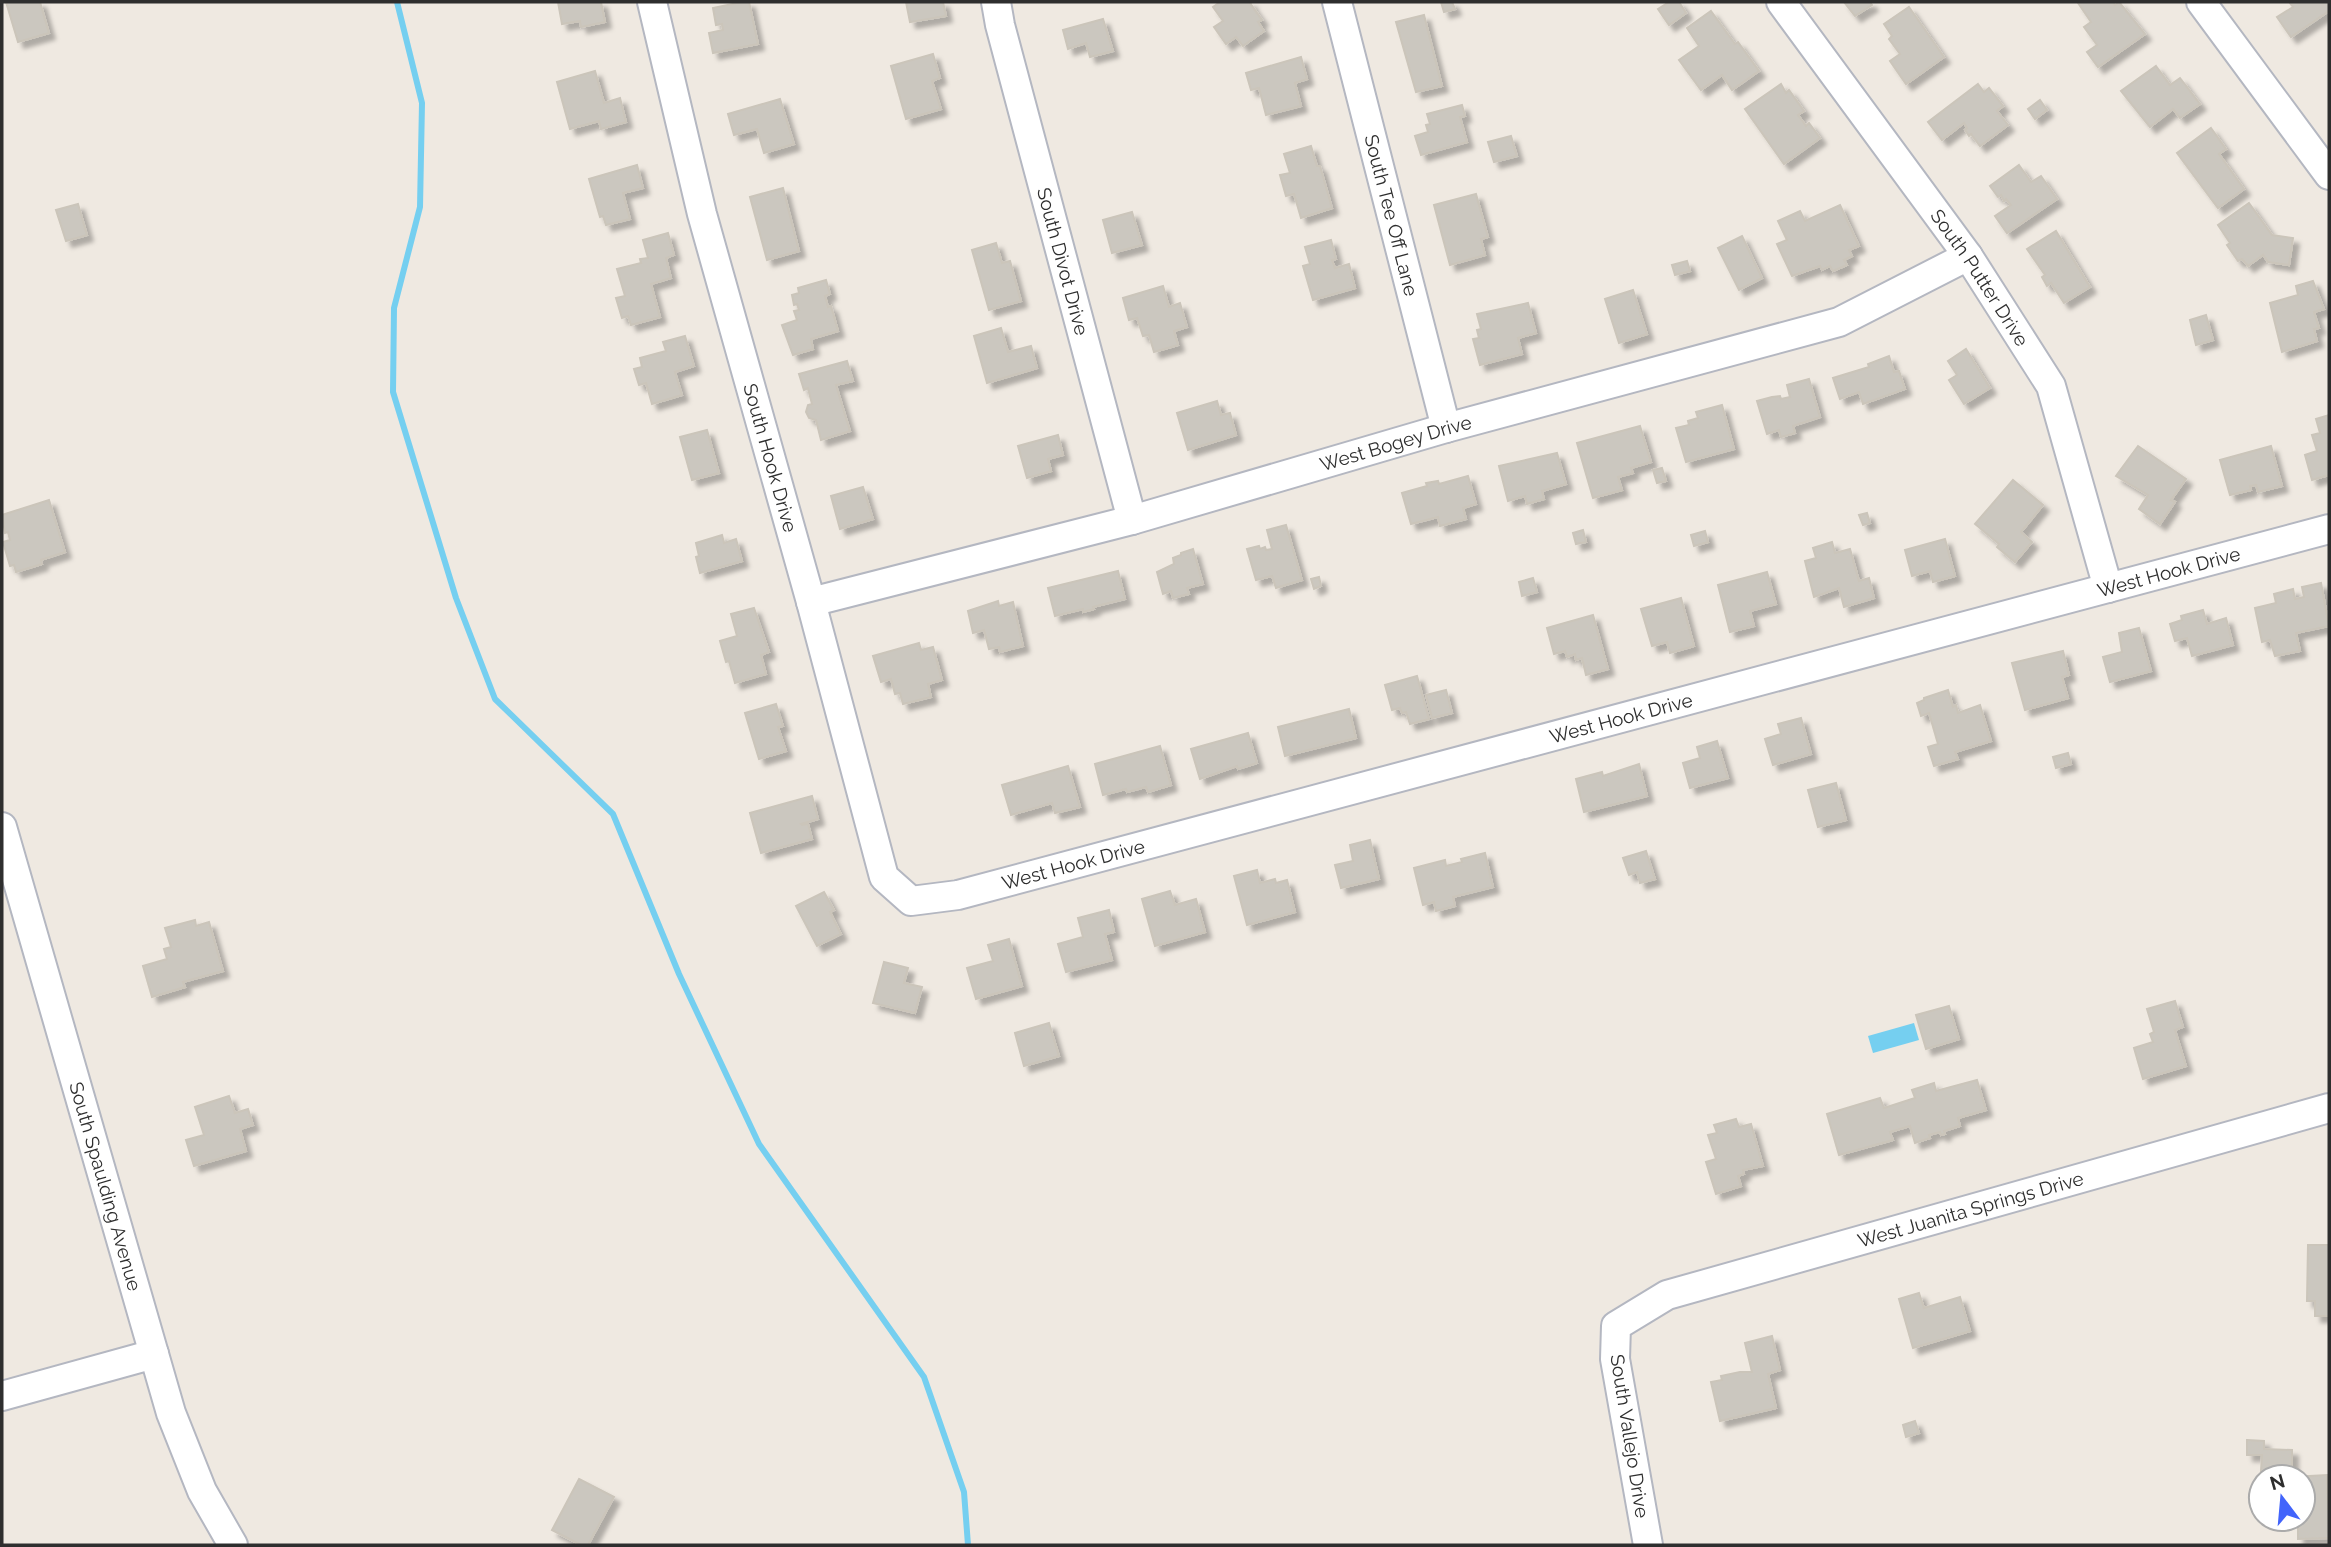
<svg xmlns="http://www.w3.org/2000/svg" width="2331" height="1547" font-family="Raleway,sans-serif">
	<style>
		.water { fill: #75cff0 }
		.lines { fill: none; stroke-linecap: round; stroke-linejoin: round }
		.stream { stroke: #75cff0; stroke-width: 6 }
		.building { fill: #cbc7bf; stroke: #cbc5ba; stroke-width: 2; filter: url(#shadow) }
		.minor-casing { stroke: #b4b7c1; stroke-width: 32 }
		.minor { stroke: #fff; stroke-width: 28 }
		.labels { text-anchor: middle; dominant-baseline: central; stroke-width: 5; stroke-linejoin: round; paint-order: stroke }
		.street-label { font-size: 19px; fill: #2e2e2e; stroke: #fff }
	</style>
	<defs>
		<filter id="shadow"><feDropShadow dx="6" dy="6" stdDeviation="2" flood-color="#0004"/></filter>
	</defs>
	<rect width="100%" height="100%" fill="#efe9e1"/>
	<path class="water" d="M1914,1023l5,17 -46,13 -5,-17z"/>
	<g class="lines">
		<path class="stream" d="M397,2l25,101 -2,104 -26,101 -1,84 63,206 39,101 118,115 66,160 80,170 165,233 40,115 4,53"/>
	</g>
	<g class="building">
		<path d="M6,2h34l9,31 -31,9z"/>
		<path d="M558,2h43l4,20 -24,5 -1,-6 -18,3z"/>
		<path d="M742,2h7l9,42 -45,9 -4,-20 14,-3 -1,-6 -6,1 -3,-17z"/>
		<path d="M906,2h37l3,14 -36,6z"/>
		<path d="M1220,2h32l-2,1 12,17 -4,2 6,9 -21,15 -7,-9 -10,7 -12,-17 9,-6 -10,-14z"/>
		<path d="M1441,2h11l3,7 -11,3z"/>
		<path d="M1669,2h10l7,11 -17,12 -11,-16z"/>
		<path d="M1844,2h26l2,3 -17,11z"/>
		<path d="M2080,2h33l2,3 4,-3 26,32 -47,33 -11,-15 10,-7 -13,-18 7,-5 -13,-19z"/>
		<path d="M2289,2h40v9l-38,26 -14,-20 16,-10z"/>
		<path d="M1909,7l35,50 -38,27 -16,-23 10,-7 -11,-15 3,-3 -8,-12z"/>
		<path d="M1711,11l24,33 3,-2 21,29 -27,19 -10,-15 -21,15 -22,-30 20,-14 -12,-18z"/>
		<path d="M1424,15l18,71 -26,6 -20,-70z"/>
		<path d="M1103,19l10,32 -23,6 -4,-14 -18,6 -5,-19z"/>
		<path d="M933,54l7,24 -8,3 9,28 -35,10 -15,-53z"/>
		<path d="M1301,57l6,22 -12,4 6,23 -35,9 -7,-27 -8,2 -5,-17z"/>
		<path d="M2156,66l14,19 10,-7 20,26 -20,14 -7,-9 -23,18 -29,-36z"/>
		<path d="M595,71l9,32 16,-5 6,24 -25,7 -2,-8 -29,8 -13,-47z"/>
		<path d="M1781,84l5,9 3,-3 15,21 -6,4 8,11 3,-3 11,15 -36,26 -39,-55z"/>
		<path d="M1978,84l6,8 5,-4 14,18 -6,5 11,14 -28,21 -9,-12 -2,2 -4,-6 2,-2 -3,-5 -22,17 -14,-18z"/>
		<path d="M780,99l14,45 -30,9 -7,-24 -23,6 -6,-21z"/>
		<path d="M2040,100l7,10 -12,9 -7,-10z"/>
		<path d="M1462,105l3,11 -5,1 7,25 -46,13 -6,-19 13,-4 -2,-7 4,-1 -3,-10z"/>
		<path d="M2211,128l15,21 -7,5 25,35 -26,19 -41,-55z"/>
		<path d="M1511,136l6,20 -23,6 -6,-20z"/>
		<path d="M1311,146l6,20h3l12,42 -31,10 -7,-24 -8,2 -6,-21 10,-2 -6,-19z"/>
		<path d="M637,165l6,23 -20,5 7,26 -24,6 -3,-9 -3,1 -11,-38z"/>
		<path d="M2019,165l12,17 10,-6 16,23 -50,34 -12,-17 16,-11 -5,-6 -2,2 -3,-6 -3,2 -8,-11z"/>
		<path d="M783,188l16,63 -32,9 -17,-63z"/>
		<path d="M1476,194l12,43 -7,2 4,16 -35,10 -16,-60z"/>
		<path d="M2249,203l23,32 21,3 -4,27 -21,-3 -5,-7 -15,11 -6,-7 -4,2 -11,-16 3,-2 -12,-18z"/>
		<path d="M78,204l9,31 -21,6 -10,-31z"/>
		<path d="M1840,205l19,41 -10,4 3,6 -8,4 3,5 -14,6 -3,-5 -8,4 -2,-4 -28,10 -15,-32 10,-4 -9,-19 22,-10 5,10z"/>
		<path d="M1132,212l10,33 -30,8 -9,-33z"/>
		<path d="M2056,231l34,56 -26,16 -13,-20 -4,3 -5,-9 3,-2 -18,-26z"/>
		<path d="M668,233l6,22 -8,3 5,20 -20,6 9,33 -29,8 -3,-9 -6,2 -6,-20 9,-2 -8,-27 24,-6 -1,-4 8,-1 -5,-18z"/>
		<path d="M1742,236l20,42 -23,12 -21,-42z"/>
		<path d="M1331,240l5,19 -4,1 3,8 14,-4 6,24 -42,12 -10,-34 7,-2 -5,-17z"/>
		<path d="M996,243l6,20 8,-2 11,40 -32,9 -17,-60z"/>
		<path d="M1687,261l3,10 -15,4 -3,-10z"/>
		<path d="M826,280l4,14 -5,2 3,11 3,-1 7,25 -27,8 2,10 -20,6 -11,-30 15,-5 -3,-9 5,-1 -2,-6 -3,1 -2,-10 7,-2 -1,-5z"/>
		<path d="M2313,281l11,28 -10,3 5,16 -5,1 3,12 -35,11 -12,-49 28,-8 -2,-9z"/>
		<path d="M1163,286l6,21 11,-4 7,24 -13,4 4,14 -24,7 -5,-17 -6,1 -6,-18 -8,2 -6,-22z"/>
		<path d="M1633,290l14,44 -28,9 -14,-44z"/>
		<path d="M1528,303l8,30 -18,5 4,16 -42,11 -7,-26 6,-1 -2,-8 4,-1 -4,-15z"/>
		<path d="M2206,315l7,25 -17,5 -6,-25z"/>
		<path d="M1001,328l7,24 23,-6 6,22 -50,15 -13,-47z"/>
		<path d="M685,336l9,30 -19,6 7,23 -30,9 -6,-21 -7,2 -5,-16 8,-2 -2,-9 26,-7 -3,-9z"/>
		<path d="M1966,349l24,39 -26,16 -15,-24 8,-5 -9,-14z"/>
		<path d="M1889,356l5,16 5,-1 6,18 -42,15 -4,-12 -19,7 -7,-21 36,-11 -1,-3z"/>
		<path d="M847,361l6,20 -17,4 14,46 -29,9 -5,-20 -7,-2 -3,-6 2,-7 4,-1 -4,-16 -4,2 -5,-16z"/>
		<path d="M1809,379l11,38 -27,9 2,7 -14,4 -2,-7 -12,4 -10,-33 15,-4 8,-1 1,3 9,-2 -3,-12z"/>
		<path d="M1217,401l4,14 9,-2 6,22 -48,15 -11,-37z"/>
		<path d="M1722,405l12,44 -48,13 -10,-34 13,-3 -1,-4 10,-3 -2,-6z"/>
		<path d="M2329,415v60l-17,5 -7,-25 12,-4 -5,-16 8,-2 -4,-14z"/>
		<path d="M1640,426l11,36 -20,6 2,5 -15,4 4,13 -29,8 -16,-55z"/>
		<path d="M707,430l12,43 -27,7 -12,-43z"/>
		<path d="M1058,435l5,20 -15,4 3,12 -24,7 -9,-32z"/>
		<path d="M2138,446l48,33 -15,21 4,2 -15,22 -21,-15 9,-14 -32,-19z"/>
		<path d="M2271,446l11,40 -24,6 -2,-7 -6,1 1,4 -21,5 -10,-35z"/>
		<path d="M1557,453l9,31 -24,7 2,8 -17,5 -2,-8 -17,5 -9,-35z"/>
		<path d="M1662,468l4,13 -9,2 -4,-13z"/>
		<path d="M1468,476l8,28 -13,4 3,11 -26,7 -2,-9 -27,7 -9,-31 25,-7 -1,-3 12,-2 1,3z"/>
		<path d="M2013,480l30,25 -22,27 11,10 -17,20 -18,-15 2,-3 -24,-20z"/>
		<path d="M863,487l10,32 -33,10 -9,-33z"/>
		<path d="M49,500l16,52 -24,8 1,4 -26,8 -2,-7 -4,1 -7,-24 7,-2 -2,-8 -3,1 -3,-18z"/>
		<path d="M1867,513l3,10 -7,2 -4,-10z"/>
		<path d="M1286,525l16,55 -26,8 -4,-12 -16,4 -9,-31 12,-3 1,3 5,-2 1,3 6,-1 -5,-19z"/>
		<path d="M1583,530l3,12 -10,2 -3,-11z"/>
		<path d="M1705,531l3,11 -14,4 -3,-11z"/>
		<path d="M722,535l2,8 12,-4 6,22 -42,12 -4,-16 3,-1 -3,-13z"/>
		<path d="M1945,539l10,37 -22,6 -3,-11 -18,5 -7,-26z"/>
		<path d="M1832,542l3,11 15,-4 9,32 10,-3 5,20 -30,9 -5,-19 -25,9 -9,-36 11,-3 -3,-10z"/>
		<path d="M1193,549l10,35 -16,4 2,6 -16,4 -2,-7 -8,3 -6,-22 17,-8 -1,-6 8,-3v-2z"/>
		<path d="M1118,571l7,28 -32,8 1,2 -11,3v-3l-28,7 -7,-28z"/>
		<path d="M1767,572l9,32 -26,7 4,15 -24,6 -12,-47z"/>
		<path d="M1319,577l2,9 -7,3 -3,-10z"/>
		<path d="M1533,578l4,14 -15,4 -3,-14z"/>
		<path d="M2321,583l8,43 -33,7 4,18 -25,5 -5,-16 -8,2 -7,-34 21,-5 -2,-9 19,-5 2,10 9,-2 -2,-10z"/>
		<path d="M1681,598l13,48 -24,7 -3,-11 -15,4 -11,-37z"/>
		<path d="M998,601l1,5 14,-4 10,44 -23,6 -1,-5 -10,2 -5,-19 -11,3 -5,-22z"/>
		<path d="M754,608l15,44 -8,3 5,19 -31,9 -6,-22 -3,1 -6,-21 17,-5 -6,-22z"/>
		<path d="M2203,610l4,14 19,-6 7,27 -41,11 -5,-18 -12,3 -5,-17 12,-4 -1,-4z"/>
		<path d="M1593,615l15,54 -22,6 -4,-17 -6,2 -1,-6 -8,3 -2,-6 -11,3 -7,-26z"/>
		<path d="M2139,628l12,43 -41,11 -7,-25 19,-5 -3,-19z"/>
		<path d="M919,643l2,7 12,-3 9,33 -14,4 3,13 -28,7 -3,-11 -5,1 -4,-15 -10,3 -8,-26z"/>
		<path d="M2063,651l6,24 -7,2 6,21 -43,12 -13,-47z"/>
		<path d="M1417,676l12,43 -19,5 -4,-12 -4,1 -2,-5 -8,2 -7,-25z"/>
		<path d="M1446,690l6,23 -20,5 -6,-23z"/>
		<path d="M1948,690l5,17 3,-2 2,8 22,-8 11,36 -36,11 3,7 -24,7 -6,-19 10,-3 -9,-31 -8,3 -4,-13 7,-3v-2z"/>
		<path d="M776,704l7,22 -5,1 8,24 -27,8 -14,-46z"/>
		<path d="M1349,709l7,29 -71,18 -7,-29z"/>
		<path d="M1801,718l10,36 -38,11 -8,-26 16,-5 -3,-10z"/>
		<path d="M1248,733l9,30 -19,6 -1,-3 -37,13 -9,-30z"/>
		<path d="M1717,741l11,37 -38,10 -7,-25 17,-5 -3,-11z"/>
		<path d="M1160,746l11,39 -23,7 -2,-5 -19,5 -1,-3 -23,6 -8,-31z"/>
		<path d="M2068,753l3,11 -15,4 -3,-11z"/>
		<path d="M1639,764l8,32 -63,16 -8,-33 26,-7 1,4z"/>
		<path d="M1068,766l12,41 -25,6 -3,-10 -41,12 -9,-30z"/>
		<path d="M1836,783l10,37 -28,7 -10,-37z"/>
		<path d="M812,796l6,23 -17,5 1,1 6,-1 4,15 -51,14 -11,-40z"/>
		<path d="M1370,840l9,39 -38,9 -6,-23 18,-4 -3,-16z"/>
		<path d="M1646,851l9,28 -15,4 -3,-11 -8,3 -6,-17z"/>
		<path d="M1485,853l8,34 -40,10 2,9 -19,5 -2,-9 -11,3 -9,-37 31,-8 1,6 16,-4 -1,-3z"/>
		<path d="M1257,870l3,13 15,-4 1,4 11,-3 8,32 -48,13 -13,-49z"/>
		<path d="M1170,891l5,14 21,-6 9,33 -50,14 -13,-47z"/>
		<path d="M824,892l10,18 -4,2 11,22 -24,12 -21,-40z"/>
		<path d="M1109,910l5,22 -9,2 7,26 -46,12 -8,-28 25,-7 -5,-19z"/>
		<path d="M195,920l1,6 13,-4 14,49 -40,11 2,5 -33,10 -9,-31 24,-7 -3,-10 7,-2 -6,-19z"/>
		<path d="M1009,939l13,47 -46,13 -9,-31 26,-7 -5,-16z"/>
		<path d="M884,962l24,6 -4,15 18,4 -7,26 -42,-10z"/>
		<path d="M2175,1001l8,26 -8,3 11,36 -43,13 -9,-31 19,-6 -3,-8 4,-2 -7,-23z"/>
		<path d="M1949,1006l10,33 -33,10 -10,-34z"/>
		<path d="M1049,1023l10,33 -35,10 -9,-33z"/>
		<path d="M1977,1080l9,30 -28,8 2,8 -16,5 1,3 -4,1 -1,-3 -11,3 1,3 -15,5 -5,-17 -20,6 3,8 -54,15 -12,-41 53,-16 4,10 31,-10 -3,-8 22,-7 2,8z"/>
		<path d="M229,1096l6,17 13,-4 5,16 -13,4 6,22 -52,15 -8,-26 18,-5 -9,-28z"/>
		<path d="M1736,1119l3,8 12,-3 12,42 -20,4 1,4 -6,2 3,10 -25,8 -10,-32 10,-3 -8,-24 9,-2 -3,-8z"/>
		<path d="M2308,1245h21v71h-14v-15h-8z"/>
		<path d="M1919,1293l5,15 36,-11 10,34 -57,17 -14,-49z"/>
		<path d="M1772,1336l8,34 -12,4 8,34 -56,13 -9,-39 11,-2 -1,-4 19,-4h12l-7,-29z"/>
		<path d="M1915,1421l4,12 -13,4 -3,-12z"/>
		<path d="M2247,1440l17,1v8l28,1v22l-31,-1 1,-16h-15z"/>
		<path d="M2327,1475l2,63 -31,1v-19h5v-43h-13z"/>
		<path d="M579,1479l35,18 -26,48h-7l-29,-15z"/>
	</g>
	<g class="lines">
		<g class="minor-casing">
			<g id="minor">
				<path id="s1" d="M652,2l50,212 109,388 73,275 27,24 47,-6 1371,-366"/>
				<path id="s2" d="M996,2l4,23 132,495"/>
				<path id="s3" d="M1337,2l109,426"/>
				<path id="s4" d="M1781,2l187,254 83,130 57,202"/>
				<path d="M2201,2l128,173"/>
				<path id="s5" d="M811,602l321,-82 314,-92 393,-106 129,-66"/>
				<path id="s6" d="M2,827l169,586 31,78 31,54"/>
				<path d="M2,1396l152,-42"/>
				<path id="s7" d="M1648,1545l-33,-186 1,-33 51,-31 662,-187"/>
			</g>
		</g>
		<use href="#minor" class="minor"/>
	</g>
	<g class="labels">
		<g class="street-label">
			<text stroke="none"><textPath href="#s3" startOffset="220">South Tee Off Lane</textPath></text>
			<text stroke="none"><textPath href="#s2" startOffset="268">South Divot Drive</textPath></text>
			<text stroke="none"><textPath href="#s4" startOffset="340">South Putter Drive</textPath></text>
			<text stroke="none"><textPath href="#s5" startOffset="606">West Bogey Drive</textPath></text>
			<text stroke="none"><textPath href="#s1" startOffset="471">South Hook Drive</textPath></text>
			<text stroke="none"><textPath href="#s1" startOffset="2242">West Hook Drive</textPath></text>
			<text stroke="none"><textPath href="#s1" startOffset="1675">West Hook Drive</textPath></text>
			<text stroke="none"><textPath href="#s1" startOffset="1108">West Hook Drive</textPath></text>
			<text stroke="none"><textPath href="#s6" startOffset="374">South Spaulding Avenue</textPath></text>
			<text stroke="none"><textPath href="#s7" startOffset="597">West Juanita Springs Drive</textPath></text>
			<text transform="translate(1630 1436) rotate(81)">South Vallejo Drive</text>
		</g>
	</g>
	<rect width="2331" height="1547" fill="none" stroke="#2e2e2e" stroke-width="7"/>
	<g transform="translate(2282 1498) rotate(344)"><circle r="33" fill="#ffffff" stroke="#ababab" stroke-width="2"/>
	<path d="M0-5L12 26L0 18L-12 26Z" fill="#4264fb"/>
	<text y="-10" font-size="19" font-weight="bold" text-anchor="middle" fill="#2e2e2e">N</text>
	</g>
</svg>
